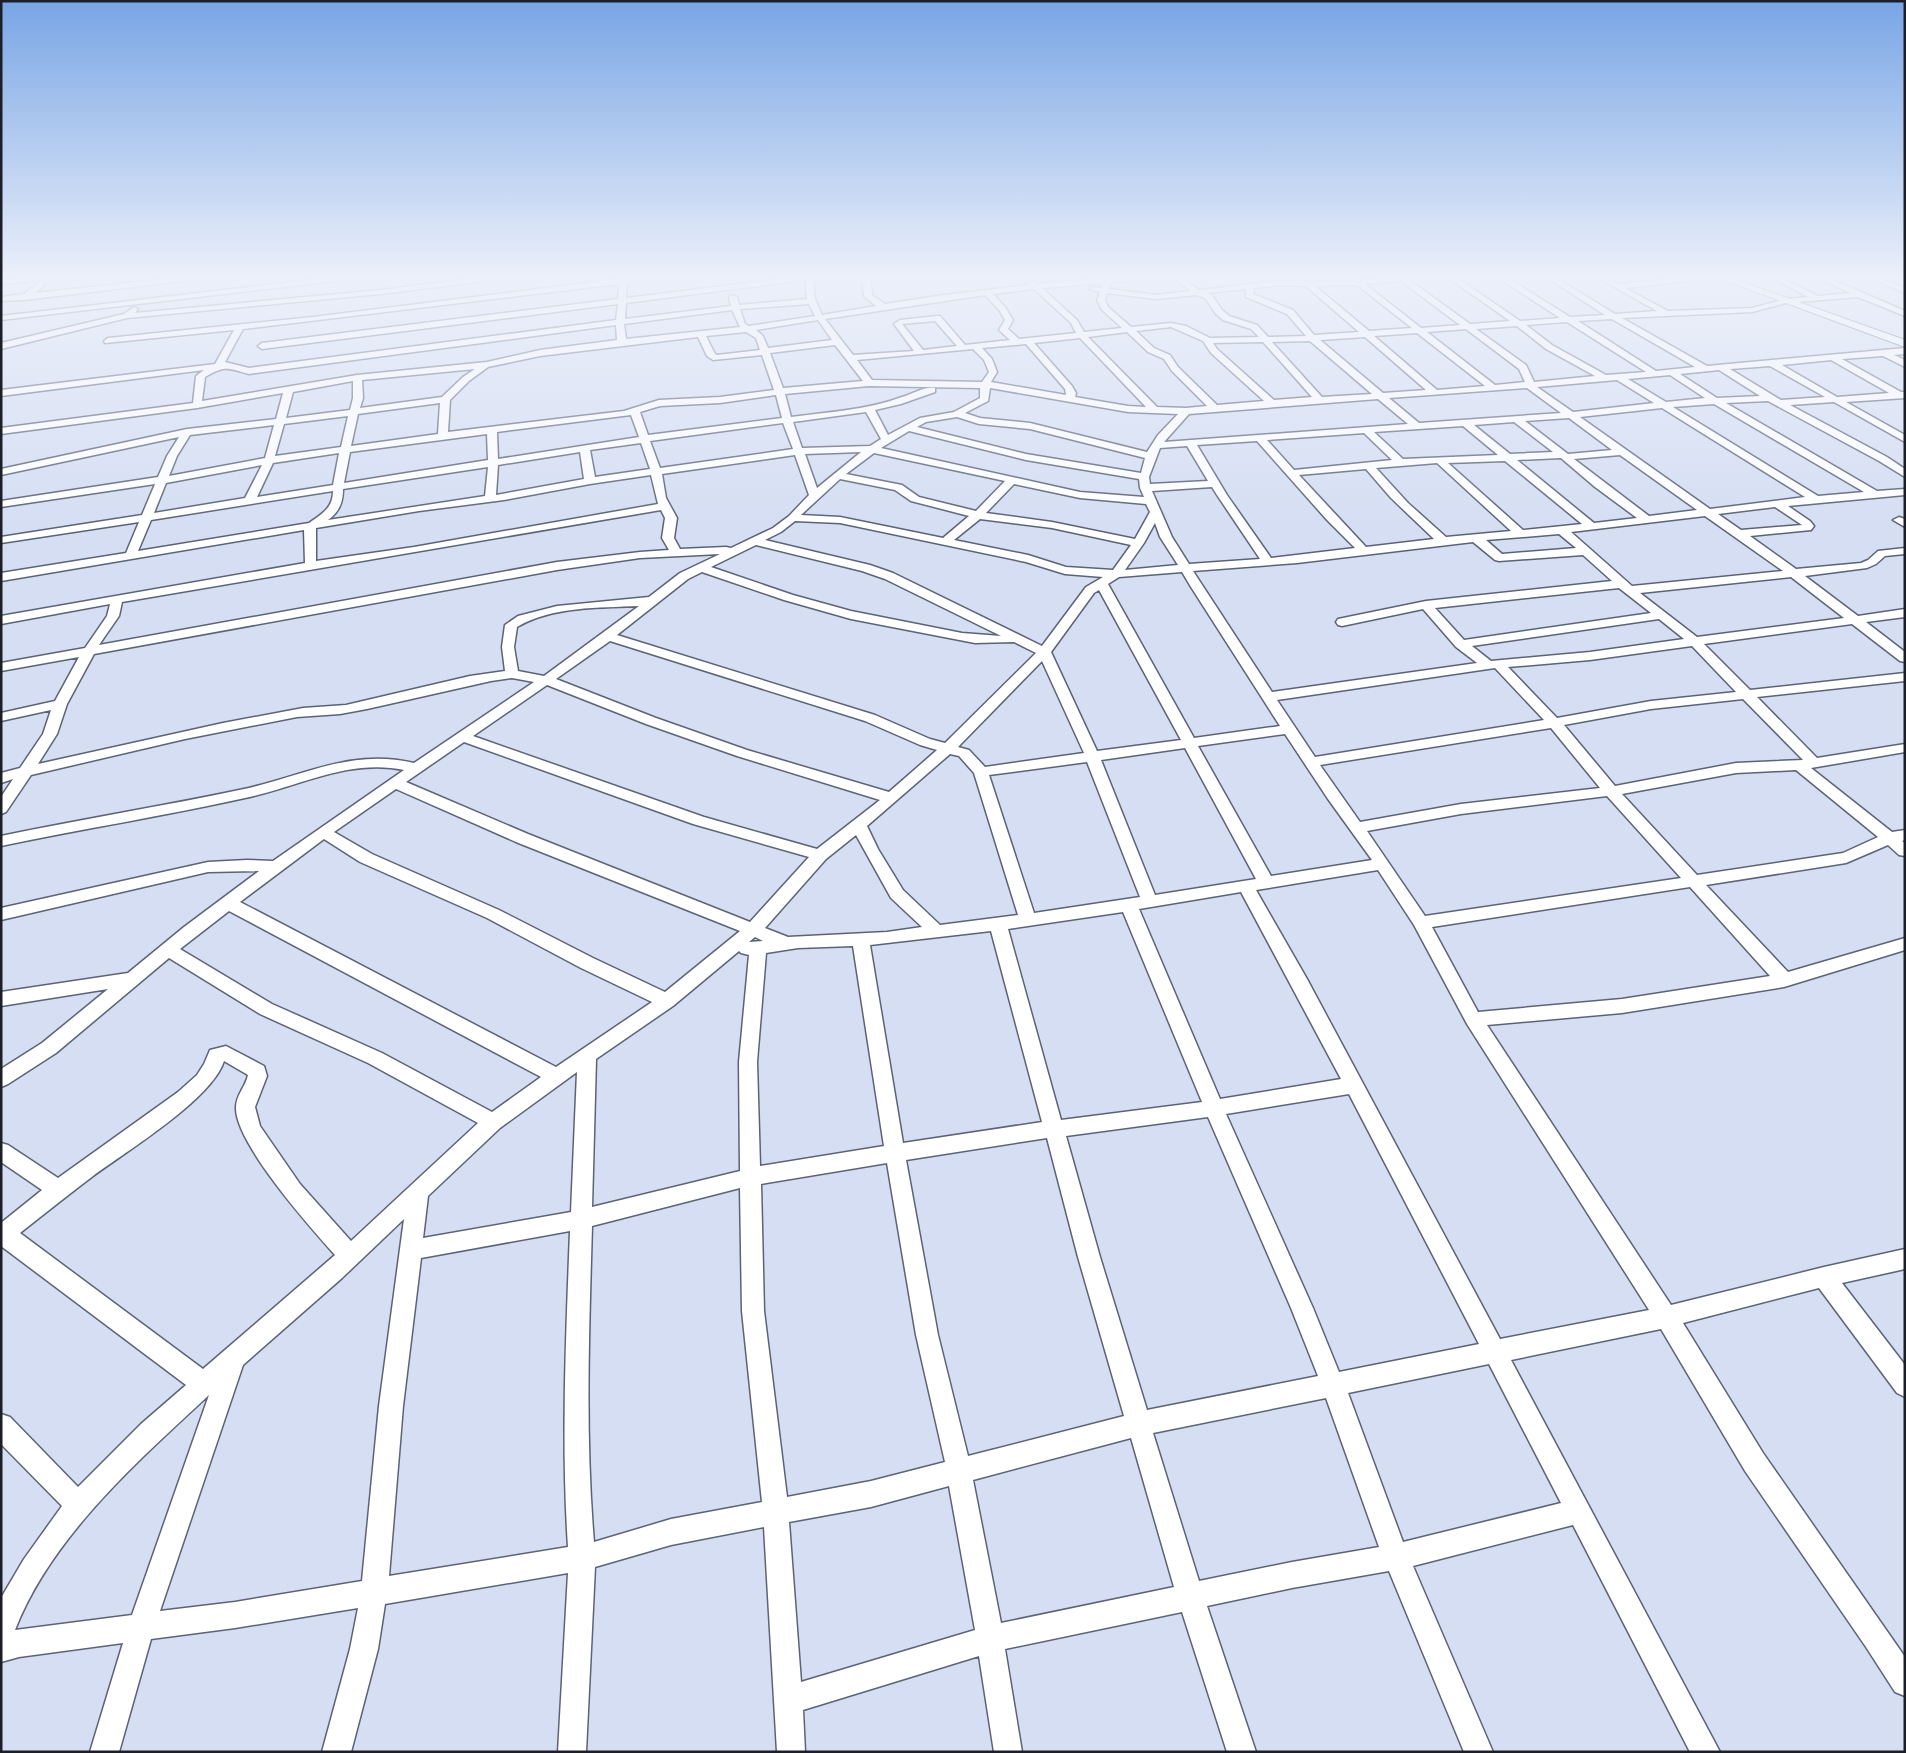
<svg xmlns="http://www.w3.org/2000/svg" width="1906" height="1753" font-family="Overpass,sans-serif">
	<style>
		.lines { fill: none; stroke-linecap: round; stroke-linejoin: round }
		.minor-casing { stroke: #5c6376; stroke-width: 3 }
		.tertiary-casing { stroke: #5c6376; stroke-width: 2 }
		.minor { fill: #fff; fill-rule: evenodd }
		.tertiary { fill: #fff; fill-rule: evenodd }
	</style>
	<rect width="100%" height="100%" fill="#d5def3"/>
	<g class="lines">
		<g class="minor-casing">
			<g id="minor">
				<path d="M36,279l-4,2 -31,3v-4z"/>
				<path d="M43,279h8l-16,14 130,-14h23l-4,2 -160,19 -23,1v-4l23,-3z"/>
				<path d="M318,279h21l-4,2 -334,39v-4z"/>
				<path d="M469,279h20l-4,2 -104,13 -254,24 -126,31v-6l123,-29 10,-7 4,2 -3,4 246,-23z"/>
				<path d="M619,279h24l-16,4 -1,15 154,-19h20l-4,2 -170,22 -1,16 106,-13 -2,-9 4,-2 4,2 2,8 68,-6 -2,-20h8l2,20 7,16 54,-9 -12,-10 -2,-17h8l2,16 13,9 59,-9 85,-10 -2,-3 4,-2 6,4 61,-5h34l-4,2 -17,1 -2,7 47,6 34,-4 -14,-12h8l15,11 78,-9 66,1 9,-1v-2l8,1 48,-1 62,45 40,-3 -60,-42h9l61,42 40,-3 -60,-39h9l61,38 35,-2 -56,-36h9l57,35 42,-3 -57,-32h9l9,5 52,-5h26l-4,2 -67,7 43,23 84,-3 34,-9 22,-2 -34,-18h9l35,17 32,-3 -29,-14h10l74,32v5l-47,-19 -72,6 -34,9 -130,6 85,48 198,-18v6l-11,1 11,5v7l-22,-11 -41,3 59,33h4v6l-59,4 59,33v7l-71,-40 -44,3 97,52 18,12v8l-26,-16 -111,-60 -42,2 151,88 28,-2v6l-117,11 22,15 4,5 -3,4 -61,6 46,33 65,-6 7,-3 10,-9 27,-3v6l-20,2 -9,8 -9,4 -62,8 53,40 47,-7v8l-39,5 39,30v10l-5,-1 -48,-37 -148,20 46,46 155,-17v8l-148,16 60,61 88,-14v8l-94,16 81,64 13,-2v10l-3,1 3,2v13l-6,-1 -11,-10 -42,18 -140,22 82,87 117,-34v12l-121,37 -162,26 -135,12 184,280 153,-38 81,-18v20l-63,14 63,82v32l-8,-4 -78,-105 -136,35 80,130 142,204v39l-10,-4 -29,-45 -121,-176 -84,-142 -150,31 209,392h-30l-117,-227 -160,41 80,186h-29l-75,-181 -97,17 -85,18 49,146h-29l-45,-140 -177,37 17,103h-28l-15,-96 -176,54 2,42h-28l-13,-225 -93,18 -76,22 -9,185h-28l10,-179 -183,31 -7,45 -27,103h-29l28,-103 8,-41 -123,20 -84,11 -32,113h-29l33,-109 -104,14 -18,5v-64l23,-39 38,-53 -61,-62v-30l9,3 68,70 63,-63 45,-39 -185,-139v-23l41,-33 -41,-28v-19l7,2 50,33 120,-86 19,-17 7,-11 6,-14 16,-4 38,20 3,10 -12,31 5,19 40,58 51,57 127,-118 -110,-60 -108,-49 -91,-56 -113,95 -48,31 -7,3v-18l41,-26 66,-54 -107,17v-14l127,-19 56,-46 75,-56 -51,1 -207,48v-12l207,-46 39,-2 26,1 131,-91c-55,-12 -106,17 -159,28 -81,18 -163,31 -244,48v-10c81,-17 163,-30 243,-47 60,-13 107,-41 170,-26l120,-81 -22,-4 -21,3 -124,28 -27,5 -43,3 -112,22 -154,36 -25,37 -5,2v-17l12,-18 -12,4v-10l19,-5 23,-34 8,-24 -50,11v-8l54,-12 24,-44 -78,14v-8l84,-15 22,-32 3,-12 -109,20v-8l304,-53 -1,-33 -303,51v-8l125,-20 13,-31 -138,21v-6l141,-22 13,-31 -154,23v-6l157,-24 9,-21 12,-19 -178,38v-6l186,-40 89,-10 7,-26 -86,15 -196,26v-6l192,-25 3,-27 8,-6 -203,26v-6l214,-26 19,-34 -129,13 -1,-2 4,-3 205,-21zM1401,281l59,44 -39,3 -56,-44zM1103,283l-2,5 -8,-1 -4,2 11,3 -3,8 5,10 20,18 -38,4 -7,-12 -35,-32zM619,284l-1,15 -356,44 -4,3 4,3 356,-45 -2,16 -367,48 -24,-6 18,-33zM1277,285l29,1 53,46 -45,3 -21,-25 -40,-16 1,-6zM1357,285l55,43 -43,3 -54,-45zM1034,289l37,34 5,10 -57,6 -11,-10 5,-9 -8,-13 -12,-13zM1246,289v8l41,17 19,22 -38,1 -11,-12 -28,-9 -7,-6 -10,-15 -5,-2zM1107,293l49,6 41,-4 9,4 10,15 7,6 28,9 8,8 -49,1 -24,-12 -15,-3 -40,4 -23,-20 -3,-7zM985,295l14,15 6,10 -6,10 11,10 -45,5 -25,-29h-3l-37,4 -6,4 20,27 -61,4 -28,-36zM809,304l6,12 -66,10 -4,-2 -5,-15zM732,310l8,17 -114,12 -2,-15zM1612,319l83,48 -39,4 -78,-50zM818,320l14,20 -64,8 -5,-12 -7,-6zM935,321l22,25 -34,4 -21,-26zM1567,322l79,50 -40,3 -54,-30 -26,-20zM616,325l1,15 -77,10 -53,12 -130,13 -155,26 3,-24c21,-12 22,-9 44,-3zM1517,326l29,23 49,27 -61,6 -8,-17 -50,-36zM1171,327l32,14 8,12 53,48 -47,4 -39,-38 -8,-12 -16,-7 -18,-17zM1466,329l53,40 6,13 -30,3 -68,-53zM746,332l10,6 4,12 -43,5 -2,-1 -9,-18zM1127,332l21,20 16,7 8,12 35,35 -21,2 -29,-1 -69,-70zM1417,333l68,53 -48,4 -63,-54zM698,337l9,19 6,4 49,-5 12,35 -54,7 -61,3 -35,11 -176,21 2,-32 19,-19 19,-14 52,-11zM1365,337l61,53 -43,3 -63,-53zM1080,338l66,69 -18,-1 -53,-9 1,-4 -4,-7 -38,-43zM1310,341l62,53 -50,3 -50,-55zM1263,342l49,55 -38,3 -57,-51 -4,-6zM1026,344l39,45 1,6 -75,-13 6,-10 -5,-13 -10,-11zM835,345l28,36 -80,7 -13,-35zM973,349l11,11 5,12 -7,10 -110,-2 -15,-20zM1831,360l58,33 -52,4 -55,-32zM1770,366l55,31 -44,3 -51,-31zM475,369l-12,8 -21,20 -82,11 3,-10 -1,-18zM1719,370l41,26 -43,2 -37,-24zM1670,375l35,23 -39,4 -38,-23zM1617,380l37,23 -81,9 -36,-25zM353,381v17l-3,12 -64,8 7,-26zM869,386l111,2v10l-26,14 -34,6 -32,17 -13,-25 26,-6 34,-12v-4c-10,-2 -23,6 -33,9 -35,13 -74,15 -111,20l-6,-23zM990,388l138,24 50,2 -20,21 -11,17 -117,-29 -50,-5 -15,-5 23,-12zM1527,388l34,25 -142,10 -30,-25zM776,395l6,23 -134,17 -8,-23 20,-6 60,-3zM1378,399l30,25 -244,18 25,-28zM440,403l-2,31 -87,12 7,-32zM1714,404l150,88 -46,4 -145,-89zM1662,408l143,89 -95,12 -130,-92zM866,412l15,27 -11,7 -68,2 -9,-26zM631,415l8,22 -141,22 -1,-27zM348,416l-7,31 -66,9 9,-32zM957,417l22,7 51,5 115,29 -4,15 -115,-19 -109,-27 9,-5zM1569,418l43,32 -44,4 -43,-33zM1514,422l39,30 -43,2 -36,-29zM783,423l10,26 -133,19 -10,-27zM274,425l-9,33 -96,18 8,-20 13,-21zM1463,426l35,29 -95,4 -29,-27zM909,431l117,29 113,19 1,9 4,9 -64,-5 -199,-44zM1364,433l28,27 -98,10 -27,-30zM487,434l1,26 -144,23 6,-31zM1257,441l70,79 28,28 -84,10 -44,-63 -30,-50zM641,443l9,26 -55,8 -5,-27zM1187,446l21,35 -58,3 -1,-7 11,-29zM580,452l4,27 -88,16 2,-30zM861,452l-44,36 -12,-34zM339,453l-6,32 -76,12 16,-34zM874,453l131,28 -29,30 -57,-14 -17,-12 -56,-11zM795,455l14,40 -20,21 -16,12 -42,20 -5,-1 -46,2 -6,-11 3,-20 -11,-20 -4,-24zM1620,455l77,55 -48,6 -75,-57zM1561,458l34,29 42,31 -43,5 -77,-63zM1505,461l77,63 -59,6 -75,-67zM1437,463l74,68 -65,6 -38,-34 -32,-35zM262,465l-17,33 -91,15 12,-30zM488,467l-3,29 -157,24c11,-8 15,-17 15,-31zM1366,469l25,29 43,41 -68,8 -67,-72zM651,475l7,29 -244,43 -98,14v-33l103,-17 85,-11 86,-16zM840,479l55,11 16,11 58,15 -26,22 -103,-21 -39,-2zM1014,484l66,14 66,6 4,8 -15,27 -83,-17 -66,-9zM1212,487l5,8 43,64 -71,5 -17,-27 -20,-46zM333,491c0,17 -11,23 -24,32l-171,28 13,-31zM1775,507l27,18 -61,5 -23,-16zM661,510l4,8 -3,20 7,12 -29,2 -83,10 -458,83 20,-29 3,-14zM1705,516l78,55 -151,15 -61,-54zM980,519l72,9 79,17 -18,25 -47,-3 -38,-12 -74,-15zM795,521l45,2 186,39 39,12 38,3 -17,10 -44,59 -149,-73 -23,-8 -105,-25 16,-8zM1155,523l5,14 18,28 -53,5 19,-27zM1559,534l17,14 -74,6 -16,-14zM1473,542l22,18 4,1 84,-6 29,26 -186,20 -88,18 -2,3 2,3 4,1 81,-17 33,38 21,16 -205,29 -79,-121 104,-8zM756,545l106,26 23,8 116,57 -39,-3 -111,-22 -58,-16 -82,-28zM720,554l-40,19 -31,24 -92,9 -39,10 -13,9 -3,22 3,24 -35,5 -124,29 -43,3 -80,15 -185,41 19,-30 10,-30 27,-50 463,-84 83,-12zM702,572l82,28 67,19 124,24 39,-1 22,11 -91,90 -15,-4 -55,-24 -258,-80 71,-56zM1182,572l9,15 89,139 -86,12 -86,-154 11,-7zM1791,577l53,41 -147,19 -57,-44zM1619,588l32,25 -187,27 -29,-32zM1099,590l82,150 -84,11 -46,-99 43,-59zM639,606l-95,70 -26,-5 -4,-24 3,-20c35,-21 82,-19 122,-21zM1659,619l25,20 -94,13 -99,9 -19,-15zM610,641l255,80 55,24 17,5 -48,42 -142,-42 -91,-32 -100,-39zM1692,646l44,46 -85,9 -94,17 -49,-51 82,-7zM1042,661l42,92 -99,14 -16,-17 -11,-3zM1495,668l49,52 -229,37 -38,-57zM547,685l99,39 91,32 143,44 -63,49 -113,-32 -231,-81zM1743,699l60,61 -67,3 -121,23 -51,-61 87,-16zM1551,728l49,60 -139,16 -101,18 -40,-57zM1285,734l43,65 44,61 -101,16 -73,-130zM464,742l229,82 116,33 -59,65 -222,-88 -122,-52zM1185,748l71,131 -101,16 -54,-135zM950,754l9,2 15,17 44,142 -78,10 -37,-35 -25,-41 -11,-23zM1087,762l53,135 -106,16 -45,-138zM1796,770l82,67 -35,16 -146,22 -75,-81 114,-21zM396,789l120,53 224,89 -75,61 -72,-34 -94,-48 -127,-56 -38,-22zM1607,796l74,82 -256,38 -58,-85 94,-17zM856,835l35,63 31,29 -35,5 -99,5 -23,-9 61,-69zM324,839l36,23 127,56 94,50 71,34 -96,65 -316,-165zM1378,870l36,55 53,99 182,286 -149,29 -193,-360 -51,-89zM1690,887l80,89 -148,23 -144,13 -46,-85zM1241,892l100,187 -121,20 -81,-190zM229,911l312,166 -49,35 -110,-59 -110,-49 -92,-55zM1123,912l79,190 -141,18 -53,-191zM991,931l51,191 -139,21 -33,-198zM755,937l8,4 -14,1zM853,946l31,200 -124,20 -3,-104 9,-109 32,-5zM739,951l2,2 8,2 -10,107 1,109 -148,36 4,-148 77,-53zM224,1061l24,14c-2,11 -12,20 -12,32 -2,35 75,121 99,148l-132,114 -183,-136c24,-19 48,-38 73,-57 34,-25 119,-77 131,-115zM577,1072l-6,140 -148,26 5,-42 72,-68zM1349,1094l130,250 -140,28 -26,-64 -87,-194zM1208,1117l83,191 27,68 -171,34 -47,-153 -34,-121zM1047,1138l31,119 46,159 -156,40 -30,-121 -32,-175zM887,1163l29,172 29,127 -74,19 -84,16 -23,-186 -3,-127zM740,1188l2,123 20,191 -91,17 -77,23c-9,-105 -5,-211 -2,-316zM404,1219l-25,187 -17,175 -127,21 -75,9 83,-246 99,-87zM570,1231c-4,105 -9,211 -2,316l-179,29 14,-170 18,-148zM1489,1364l72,139 -158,39 -55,-149zM209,1395l-77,220 -117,15c36,-93 122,-168 194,-235zM1326,1398l53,149 -87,15 -93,19 -46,-148zM1131,1438l43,149 -173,36 -28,-143zM949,1486l26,144 -174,52 -12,-160 82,-15z"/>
				<path d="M1873,279h10l22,9v5z"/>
				<path d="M1899,517l6,2v8l-12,-7z"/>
			</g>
		</g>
		<g class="tertiary-casing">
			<path id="tertiary" d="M1721,279h13l171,61v7z"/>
		</g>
		<use href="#minor" class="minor"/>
		<use href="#tertiary" class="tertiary"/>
	</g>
	<linearGradient id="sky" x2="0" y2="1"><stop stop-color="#78a5e5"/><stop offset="0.53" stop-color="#ecf0fa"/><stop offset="1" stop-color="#ecf0fa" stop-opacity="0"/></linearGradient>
	<rect width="1906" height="524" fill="url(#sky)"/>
	<rect width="1906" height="1753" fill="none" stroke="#1c1f27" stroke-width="5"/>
</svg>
